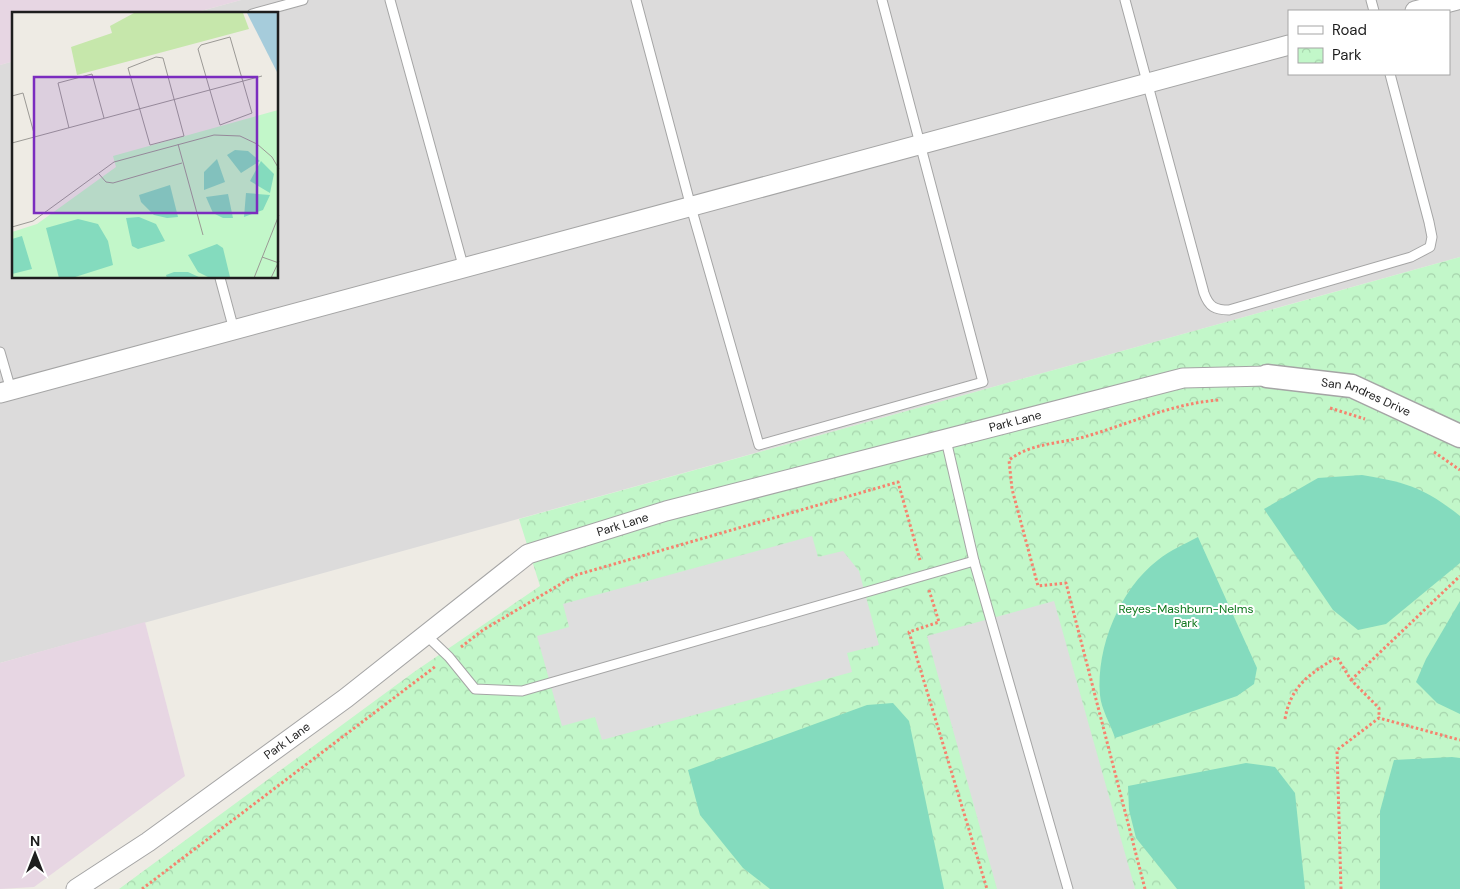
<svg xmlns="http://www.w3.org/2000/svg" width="1460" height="889" font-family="'DM Sans',sans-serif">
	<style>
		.residential { fill: #dcdbdb; fill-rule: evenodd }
		.industrial { fill: #e7d6e3 }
		.park { fill: url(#park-crowns) }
		.pitch { fill: #84dbbe }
		.parking { fill: #dedede }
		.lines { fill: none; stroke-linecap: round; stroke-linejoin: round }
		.service-casing { stroke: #a5a5a5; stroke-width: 11 }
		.minor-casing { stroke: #a5a5a5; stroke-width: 21 }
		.tertiary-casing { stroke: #a5a5a5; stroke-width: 25 }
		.path { stroke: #f5836e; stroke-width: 3; stroke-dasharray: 2.5 2.5; stroke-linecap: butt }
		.service { stroke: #fff; stroke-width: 9 }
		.minor { stroke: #fff; stroke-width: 19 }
		.tertiary { stroke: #fff; stroke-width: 22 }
		.labels { text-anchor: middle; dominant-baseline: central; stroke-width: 4; stroke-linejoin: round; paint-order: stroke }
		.street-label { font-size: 12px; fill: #1e1e1e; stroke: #fff }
		.park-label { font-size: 12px; fill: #0f781d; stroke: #fff }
		.inset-road { fill: none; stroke: #9b9995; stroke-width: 1 }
		.view { fill: #7b2cbf; fill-opacity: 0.15; stroke: #7b2cbf; stroke-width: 2.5 }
		.inset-edge { fill: none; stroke: #1e1e1e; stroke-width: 2.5 }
	</style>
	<defs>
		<pattern id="park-crowns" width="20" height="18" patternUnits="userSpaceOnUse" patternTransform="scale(1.25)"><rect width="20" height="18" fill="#c2f7c9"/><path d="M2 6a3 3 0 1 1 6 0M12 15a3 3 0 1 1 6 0" fill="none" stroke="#a6d3ac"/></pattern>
	</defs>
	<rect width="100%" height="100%" fill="#eeebe4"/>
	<path class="residential" d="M241,0h1219v257l-1460,406v-598l14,-4v217h264v-264h-88zM1289,11h160v63h-160z"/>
	<g class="industrial">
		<path d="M0,0h241l-51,14h-176v47l-14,4z"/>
		<path d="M145,622l40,154 -151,111 -34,2v-226z"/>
	</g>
	<path class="park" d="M1460,257v632h-1341l295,-217 126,-86 -21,-67z"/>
	<g class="pitch">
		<path d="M1362,475c43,7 63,13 98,41v47l-74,61 -28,6 -25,-20 -69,-101 54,-31z"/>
		<path d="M1198,537l59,131 -3,16 -17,12 -122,42c-4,-13 -14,-29 -15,-43 -4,-48 20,-106 58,-135 12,-10 27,-16 40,-23z"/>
		<path d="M1460,601v113l-23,-11 -21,-21 10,-23z"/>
		<path d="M893,703l16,18 35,168h-174l-27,-21 -43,-53 -12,-45 179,-65z"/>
		<path d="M1452,757l8,1v131h-80v-78l14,-51z"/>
		<path d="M1246,763l29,4 20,26 10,96h-128l-41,-51 -7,-28 -1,-24z"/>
	</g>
	<g class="parking">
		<path d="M812,536l6,21 25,-6 16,20 20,74 -32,8 5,19 -250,68 -7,-23 -33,9 -25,-90 32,-9 -6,-23z"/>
		<path d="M1054,601l81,288h-138l-70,-253z"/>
	</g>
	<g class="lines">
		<g class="service-casing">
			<g id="service">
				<path d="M390,0l74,269"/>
				<path d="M636,0l55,207 68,238 224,-63 -101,-382"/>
				<path d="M1125,0l79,293c5,14 11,17 25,17l182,-53 19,-10 2,-10 -3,-15 -39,-148"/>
				<path d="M1371,0l3,11"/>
				<path d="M252,14l51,-14"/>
				<path d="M220,278l14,52"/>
				<path d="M0,352l11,38"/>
				<path d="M946,440l28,121 94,328"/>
				<path d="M426,635l23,22 26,32 47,2 452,-130"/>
			</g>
		</g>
		<g class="minor-casing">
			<g id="minor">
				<path d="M1415,11l42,-11"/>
				<path d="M0,393l1289,-348"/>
				<path id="s1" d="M76,889l72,-47 198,-144 182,-144 138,-43 517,-133 84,-2"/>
			</g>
		</g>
		<g class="tertiary-casing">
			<g id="tertiary">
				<path id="s2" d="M1267,376l85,10 108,50"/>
			</g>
		</g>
		<g class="path">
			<path d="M1330,408l35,11"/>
			<path d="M1434,452l26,18"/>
			<path d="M929,590l10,32 -30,10 78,257"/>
			<path d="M461,647l22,-17 93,-55 322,-93 22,78"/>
			<path d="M1351,680l109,-104"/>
			<path d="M1285,719c6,-34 25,-45 52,-62l14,23 28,28v10"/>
			<path d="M142,889l294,-223"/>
			<path d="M1145,889l-79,-306 -28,3 -26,-97 -3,-29c22,-17 49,-16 75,-23 45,-13 89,-34 136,-37"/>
			<path d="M1341,889l-4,-139 42,-32 81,22"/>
		</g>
		<use href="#service" class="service"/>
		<use href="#minor" class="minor"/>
		<use href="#tertiary" class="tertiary"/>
	</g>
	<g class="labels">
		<g class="street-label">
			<text stroke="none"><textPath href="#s2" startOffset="102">San Andres Drive</textPath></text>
			<text stroke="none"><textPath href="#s1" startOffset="1068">Park Lane</textPath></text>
			<text stroke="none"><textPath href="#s1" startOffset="662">Park Lane</textPath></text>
			<text stroke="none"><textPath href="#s1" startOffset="258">Park Lane</textPath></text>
		</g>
		<g class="park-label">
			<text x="1186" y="609">Reyes-Mashburn-Nelms<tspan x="1186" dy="14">Park</tspan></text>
		</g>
	</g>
	<g transform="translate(12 12)">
		<rect width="266" height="266" fill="#eeebe4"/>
		<path d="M122,1h109l6,16 -172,46 -6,-28 41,-14 -2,-7z" fill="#c6e7ab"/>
		<path d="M266,98v168h-266v-46l25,-8 79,-57 -3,-11z" fill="#c2f7c9"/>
		<path d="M223,138l13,1 12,10 -19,12 -14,-18zM205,147l8,23 -21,8v-18zM249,149l13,13 -4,19 -20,-12zM158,173l8,32 -11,1 -13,-3 -13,-13 -2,-7zM234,181l24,2 -7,15 -19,7zM216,182l5,24h-10l-10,-5 -7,-16zM127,205l17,7 9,17 -27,8 -6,-3 -6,-28zM66,207l20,5 10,17 5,24 -41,13h-13l-13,-50zM10,224l10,33 -20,5v-35zM205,232l6,4 7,29 -20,1 -12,-6 -10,-17zM162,260h14l13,6h-34l-1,-3z" fill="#84dbbe"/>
		<path d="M235,1h31v61l-28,-55z" fill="#a6ccdb"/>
		<path class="inset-road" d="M218,25l22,76 -32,12 -22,-76 3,-4zM144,45l7,1 21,78 -34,9 -22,-77zM0,84l11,-3 12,44M57,116l-11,-45 34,-9 12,44M0,131l250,-67M166,132l25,91M87,162l7,8 7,1 69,-20M0,215l21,-6 81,-59 100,-27 26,1 17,8 15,13 7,12M250,245l17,6M242,266l25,-63M259,266l8,-17"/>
		<path class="view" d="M22,65h223v136h-223z"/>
		<rect width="266" height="266" class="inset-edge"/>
	</g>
	<rect x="1288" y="10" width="162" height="65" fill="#ffffff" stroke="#a5a5a5"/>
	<rect x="1298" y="26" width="25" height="8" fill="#ffffff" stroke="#a5a5a5"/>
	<text x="1332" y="35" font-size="15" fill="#1e1e1e">Road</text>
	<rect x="1298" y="48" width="25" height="15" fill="url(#park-crowns)" stroke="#a5a5a5"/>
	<text x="1332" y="60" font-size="15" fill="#1e1e1e">Park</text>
	<g transform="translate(35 854)" stroke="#ffffff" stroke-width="4" paint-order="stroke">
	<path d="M0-4L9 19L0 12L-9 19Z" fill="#1e1e1e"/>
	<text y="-8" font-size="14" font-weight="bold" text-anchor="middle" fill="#1e1e1e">N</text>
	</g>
</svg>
